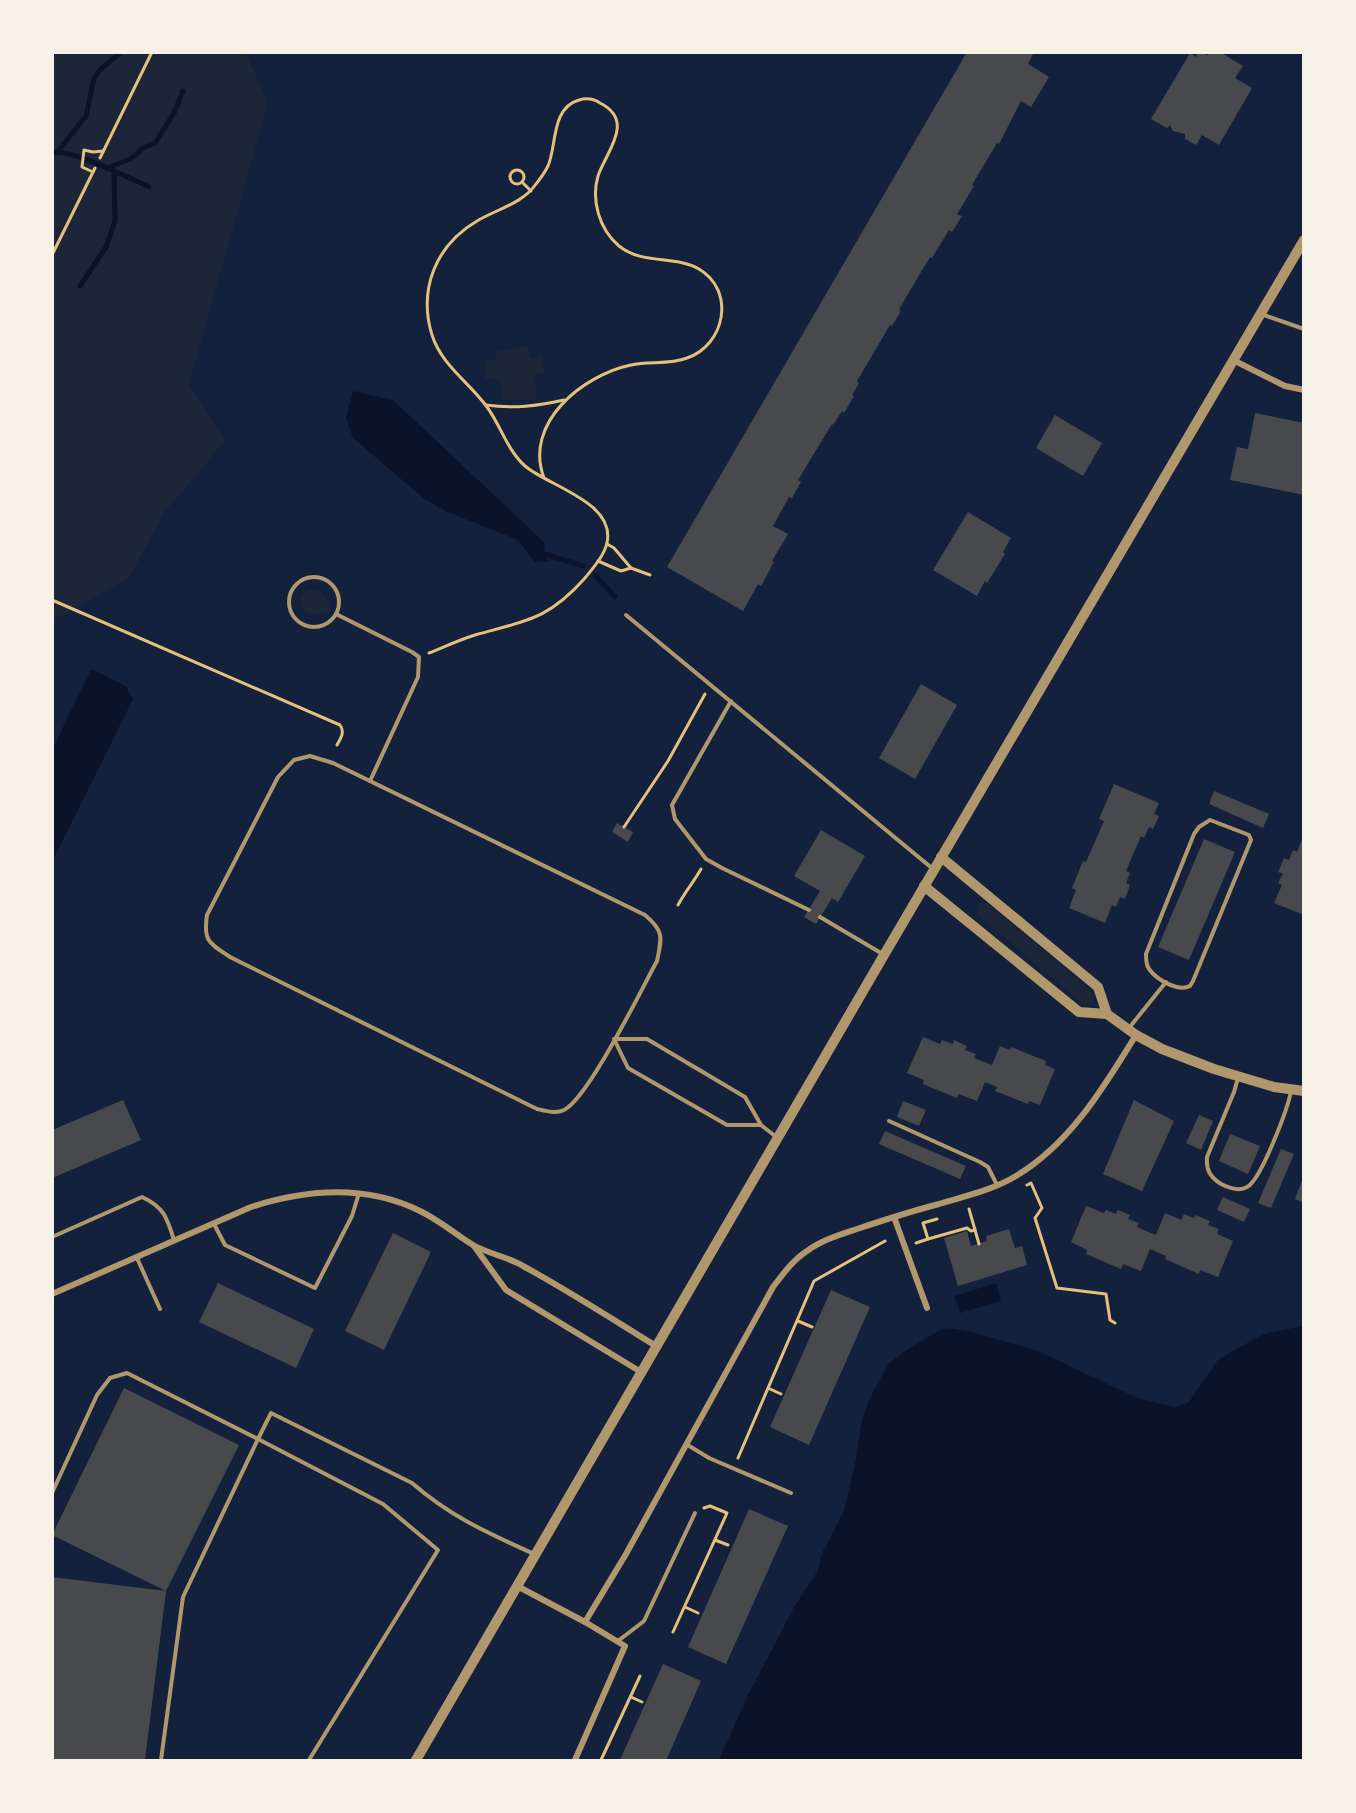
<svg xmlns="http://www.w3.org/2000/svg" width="1356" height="1813" font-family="'Roboto Condensed',sans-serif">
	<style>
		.green { fill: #1d2539 }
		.water { fill: #0b132b }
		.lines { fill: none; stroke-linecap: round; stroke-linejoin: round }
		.stream { stroke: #0b132b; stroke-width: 5 }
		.building { fill: #48494c }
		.path { stroke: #e5c07b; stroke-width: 3 }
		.service { stroke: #b1986c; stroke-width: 4 }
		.minor { stroke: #b1986c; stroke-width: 6 }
		.tertiary { stroke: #b1986c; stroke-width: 10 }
	</style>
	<rect width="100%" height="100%" fill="#14213d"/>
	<g class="green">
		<path d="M53,53h193l22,50 -79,281 36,57 -61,72 -35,65 -76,42z"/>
		<path d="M528,346l2,12 12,-2 3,17 -10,1 1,26h-34l-2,-22 -15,1v-18l11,-1v-9z"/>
		<path d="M309,590c12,-1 21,8 21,21 -16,6 -33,5 -29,-16z"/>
		<path d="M982,902l5,1 105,89 2,5 -2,5 -9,2 -106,-90 1,-10z"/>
	</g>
	<g class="water">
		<path d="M353,391l40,9 152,143 -1,11 5,8h-14l-17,-22 -73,-29 -23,-14 -69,-59 -7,-20z"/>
		<path d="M91,669l35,17 7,13 -80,161v-112z"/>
		<path d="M996,1283l5,18 -41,12 -6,-17z"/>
		<path d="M1303,1326v434h-584l28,-63 46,-88 24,-37 6,-21 21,-40 12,-52 6,-40 8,-21 18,-34 20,-15 32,-19 8,-2 19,3 69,19 99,47 39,10 15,-5 28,-41 12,-8 35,-19z"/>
	</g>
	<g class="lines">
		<g class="stream">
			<path d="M59,150l27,-34 8,-38 8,-10 19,-16"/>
			<path d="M52,153c16,-6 79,26 97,34"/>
			<path d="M107,168l25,-10 11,-10 12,-5 19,-30 9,-22"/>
			<path d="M80,286l26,-39 9,-26 -1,-49"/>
			<path d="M544,554l39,12"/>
			<path d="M596,576l19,21"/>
		</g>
	</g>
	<g class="building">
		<path d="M967,52h67l-6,12 21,13 -18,30 -10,-6 -22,43 -2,-1 -25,42 2,1 -17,28 5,2 -10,16 -3,-2 -17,28 -2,-1 -31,52 2,2 -9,15 -2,-1 -33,56 2,2 -7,12 2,1 -10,17 -2,-2 -9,14 -1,-1 -34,56 3,2 -9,16 -3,-1 -16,29 15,8 -16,27 2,1 -13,24 -3,-2 -15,27 -76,-44z"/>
		<path d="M1198,52l10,3 2,-3h10l23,14 -8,12 17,10 -33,57 -17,-10 -6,10 -11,-6v-5l-12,-3 -3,-6 -3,3 -16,-9 39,-66 6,4z"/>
		<path d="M1255,413l49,10v72l-74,-15 7,-33 11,2z"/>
		<path d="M1055,415l47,28 -19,33 -47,-28z"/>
		<path d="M968,512l43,26 -8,14 2,2 -18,29 -2,-2 -8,15 -44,-26z"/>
		<path d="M921,684l36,21 -42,74 -36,-21z"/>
		<path d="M1114,784l45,19 -5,11 5,2 -6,13 -4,-2 -5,11 -3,-2 -15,35 4,2 -4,10 4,2 -5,14 -5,-2 -4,10 -4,-2 -7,18 -36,-15 7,-18 -4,-2 11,-27 3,1 18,-41 -5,-2z"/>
		<path d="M1214,791l55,23 -6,14 -54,-24z"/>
		<path d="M617,823l16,9 -5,10 -16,-10z"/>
		<path d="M821,830l44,26 -27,46 -6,-4 -16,26 -12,-7 16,-26 -26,-15z"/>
		<path d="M1303,837h1v78l-30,-12 8,-18 -4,-2 5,-9 -5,-2 6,-14 5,2 4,-10 4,2z"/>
		<path d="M1204,839l31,13 -46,108 -31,-13z"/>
		<path d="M923,1037l17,7 2,-4 11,4 1,-4 13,6 -2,4 11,4 -2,4 18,7 8,-19 10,4 1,-3 35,14 -1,4 10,4 -15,36 -11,-4 -1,3 -33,-13 2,-4 -12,-5 -8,19 -18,-7 -2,4 -34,-14 1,-4 -17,-7z"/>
		<path d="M123,1100l18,40 -89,38v-48z"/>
		<path d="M1134,1100l40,21 -32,70 -39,-17z"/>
		<path d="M903,1101l23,9 -7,16 -22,-9z"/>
		<path d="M1199,1115l14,6 -12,29 -15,-7z"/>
		<path d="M885,1131l81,35 -6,13 -81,-35z"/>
		<path d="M1230,1134l30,12 -12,28 -29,-13z"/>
		<path d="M1281,1149l13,5 -23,54 -13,-5z"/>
		<path d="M1303,1178h1v25l-9,-4z"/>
		<path d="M1223,1197l27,12 -6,13 -27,-12z"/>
		<path d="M1086,1206l18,7 2,-3 10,4 2,-4 12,5 -2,4 11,4 -2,4 19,8 9,-22 16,7 3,-6 10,4 1,-3 15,6 -2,4 11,4 -2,5 16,7 -15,36 -18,-7 -1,4 -34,-15 1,-3 -16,-7 -9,22 -18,-7 -2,5 -35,-15 1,-4 -16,-8z"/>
		<path d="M1009,1229l6,19 7,-2 5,19 -69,21 -14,-48 23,-7 4,15 16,-5 -1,-5z"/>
		<path d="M393,1233l38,19 -47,98 -39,-19z"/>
		<path d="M218,1283l96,46 -18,39 -97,-46z"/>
		<path d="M831,1290l39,17 -61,138 -39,-18z"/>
		<path d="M124,1388l115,57 -73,146 -21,169h-93v-183l114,14 -114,-56z"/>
		<path d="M749,1509l39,17 -62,138 -38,-17z"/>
		<path d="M663,1664l38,17 -32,73 -3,6h-46z"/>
	</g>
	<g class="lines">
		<g class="path">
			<path d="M100,158l52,-106"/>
			<circle cx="517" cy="177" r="7"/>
			<path d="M93,172l-11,-5 2,-17 9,2 10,-1"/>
			<path d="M522,182l9,9"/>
			<path d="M52,255l43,-87"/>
			<path d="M486,405c28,4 51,1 78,-5"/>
			<path d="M607,544l7,4 17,20 19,7"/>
			<path d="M598,561l23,10 10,-3"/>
			<path d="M52,600l288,125c5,7 1,13 -3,20"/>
			<path d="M429,653c15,-6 30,-13 46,-18 50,-14 73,-15 110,-57 8,-10 19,-22 22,-35 9,-41 -59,-57 -82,-77 -18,-16 -24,-40 -38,-59 -18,-25 -45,-41 -55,-72 -14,-46 4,-90 45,-114 20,-12 45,-17 59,-37 4,-5 9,-12 12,-18 9,-21 3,-58 31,-66 7,-2 15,-1 21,3 36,18 6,49 -2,73 -7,24 1,53 21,70 23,19 55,9 80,23 37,22 26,76 -12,89 -17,7 -38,3 -56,7 -48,10 -108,58 -87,113"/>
			<path d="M624,827l44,-66 37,-67"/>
			<path d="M678,905c7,-13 15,-22 23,-36"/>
			<path d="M1027,1185l4,-2 11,25 -7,10 22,70 49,6 4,26 5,3"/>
			<path d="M969,1209l10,35"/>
			<path d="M928,1239l39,-11 4,3 4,-1"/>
			<path d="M916,1243l12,-4 -5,-16 14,-4"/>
			<path d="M798,1321l14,6"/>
			<path d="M770,1389l11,5"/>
			<path d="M738,1458l76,-177 71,-40"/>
			<path d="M715,1540l13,5"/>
			<path d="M685,1607l13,6"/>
			<path d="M673,1632l54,-119 -17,-7 -6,2"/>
			<path d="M631,1697l11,5"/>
			<path d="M601,1760l39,-84"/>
		</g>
		<g class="service">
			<path d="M1264,315l40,14"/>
			<circle cx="314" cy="602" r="25"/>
			<path d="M336,614l76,38 7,5 -1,20 -48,104"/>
			<path d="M626,615l307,254"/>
			<path d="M731,701l-59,104 3,14 31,40 16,9 87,42"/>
			<path d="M310,756l23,7 312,152c19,16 17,22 12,46 -16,29 -68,136 -93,149 -8,4 -18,1 -27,-1l-307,-152c-21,-14 -27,-16 -23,-42l71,-138 16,-17z"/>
			<path d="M1210,820l39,15 2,5 -58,141 -3,5c-12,6 -33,-6 -41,-17 -3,-4 -3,-10 -3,-15l48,-120 5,-7z"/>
			<path d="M820,917l61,36"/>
			<path d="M1129,1028l37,-46"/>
			<path d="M1238,1078l-4,14 -27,65c-1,13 3,20 14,27 8,4 18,8 26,3 14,-7 41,-79 44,-96"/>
			<path d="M889,1121l91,41 8,5 9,18"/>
			<path d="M761,1125h-34l-99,-57 -14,-29h33l98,58 16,28 14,11"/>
			<path d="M214,1224l11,21 90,43 37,-72 7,-23"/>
			<path d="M52,1237l90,-40c22,10 25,21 32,43"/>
			<path d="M137,1258l23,51"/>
			<path d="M686,1444l23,14 82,35"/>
			<path d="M52,1493l45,-98 13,-17 17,-5 131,66 13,-26 141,70c39,34 76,50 122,71"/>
			<path d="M618,1641l26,-20 51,-108"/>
			<path d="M161,1760l22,-163 75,-158 125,65 55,46 -129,210"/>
		</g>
		<g class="minor">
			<path d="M1233,360l52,26 19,4"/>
			<path d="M894,1217l33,91"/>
			<path d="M474,1246l32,44 135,82"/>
			<path d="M52,1294l199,-87c56,-18 114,-23 169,4 19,9 35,23 53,34 16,9 35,12 50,21 46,25 89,53 133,80"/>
			<path d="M517,1586l68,36 41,-68 147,-267c10,-13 20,-27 34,-36 15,-11 32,-16 50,-22 27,-9 55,-18 82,-25 26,-8 54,-14 77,-28 54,-32 88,-89 120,-141"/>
			<path d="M575,1760l50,-114 -40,-24"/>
		</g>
		<g class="tertiary">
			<path d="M941,857l157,130 9,27"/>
			<path d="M924,886l155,126 28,2 29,21 26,14 52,20 60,18 30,4"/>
			<path d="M416,1760l468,-805 420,-715"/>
		</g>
	</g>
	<rect width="1356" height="1813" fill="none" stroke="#f6f1e7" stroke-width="108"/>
</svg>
